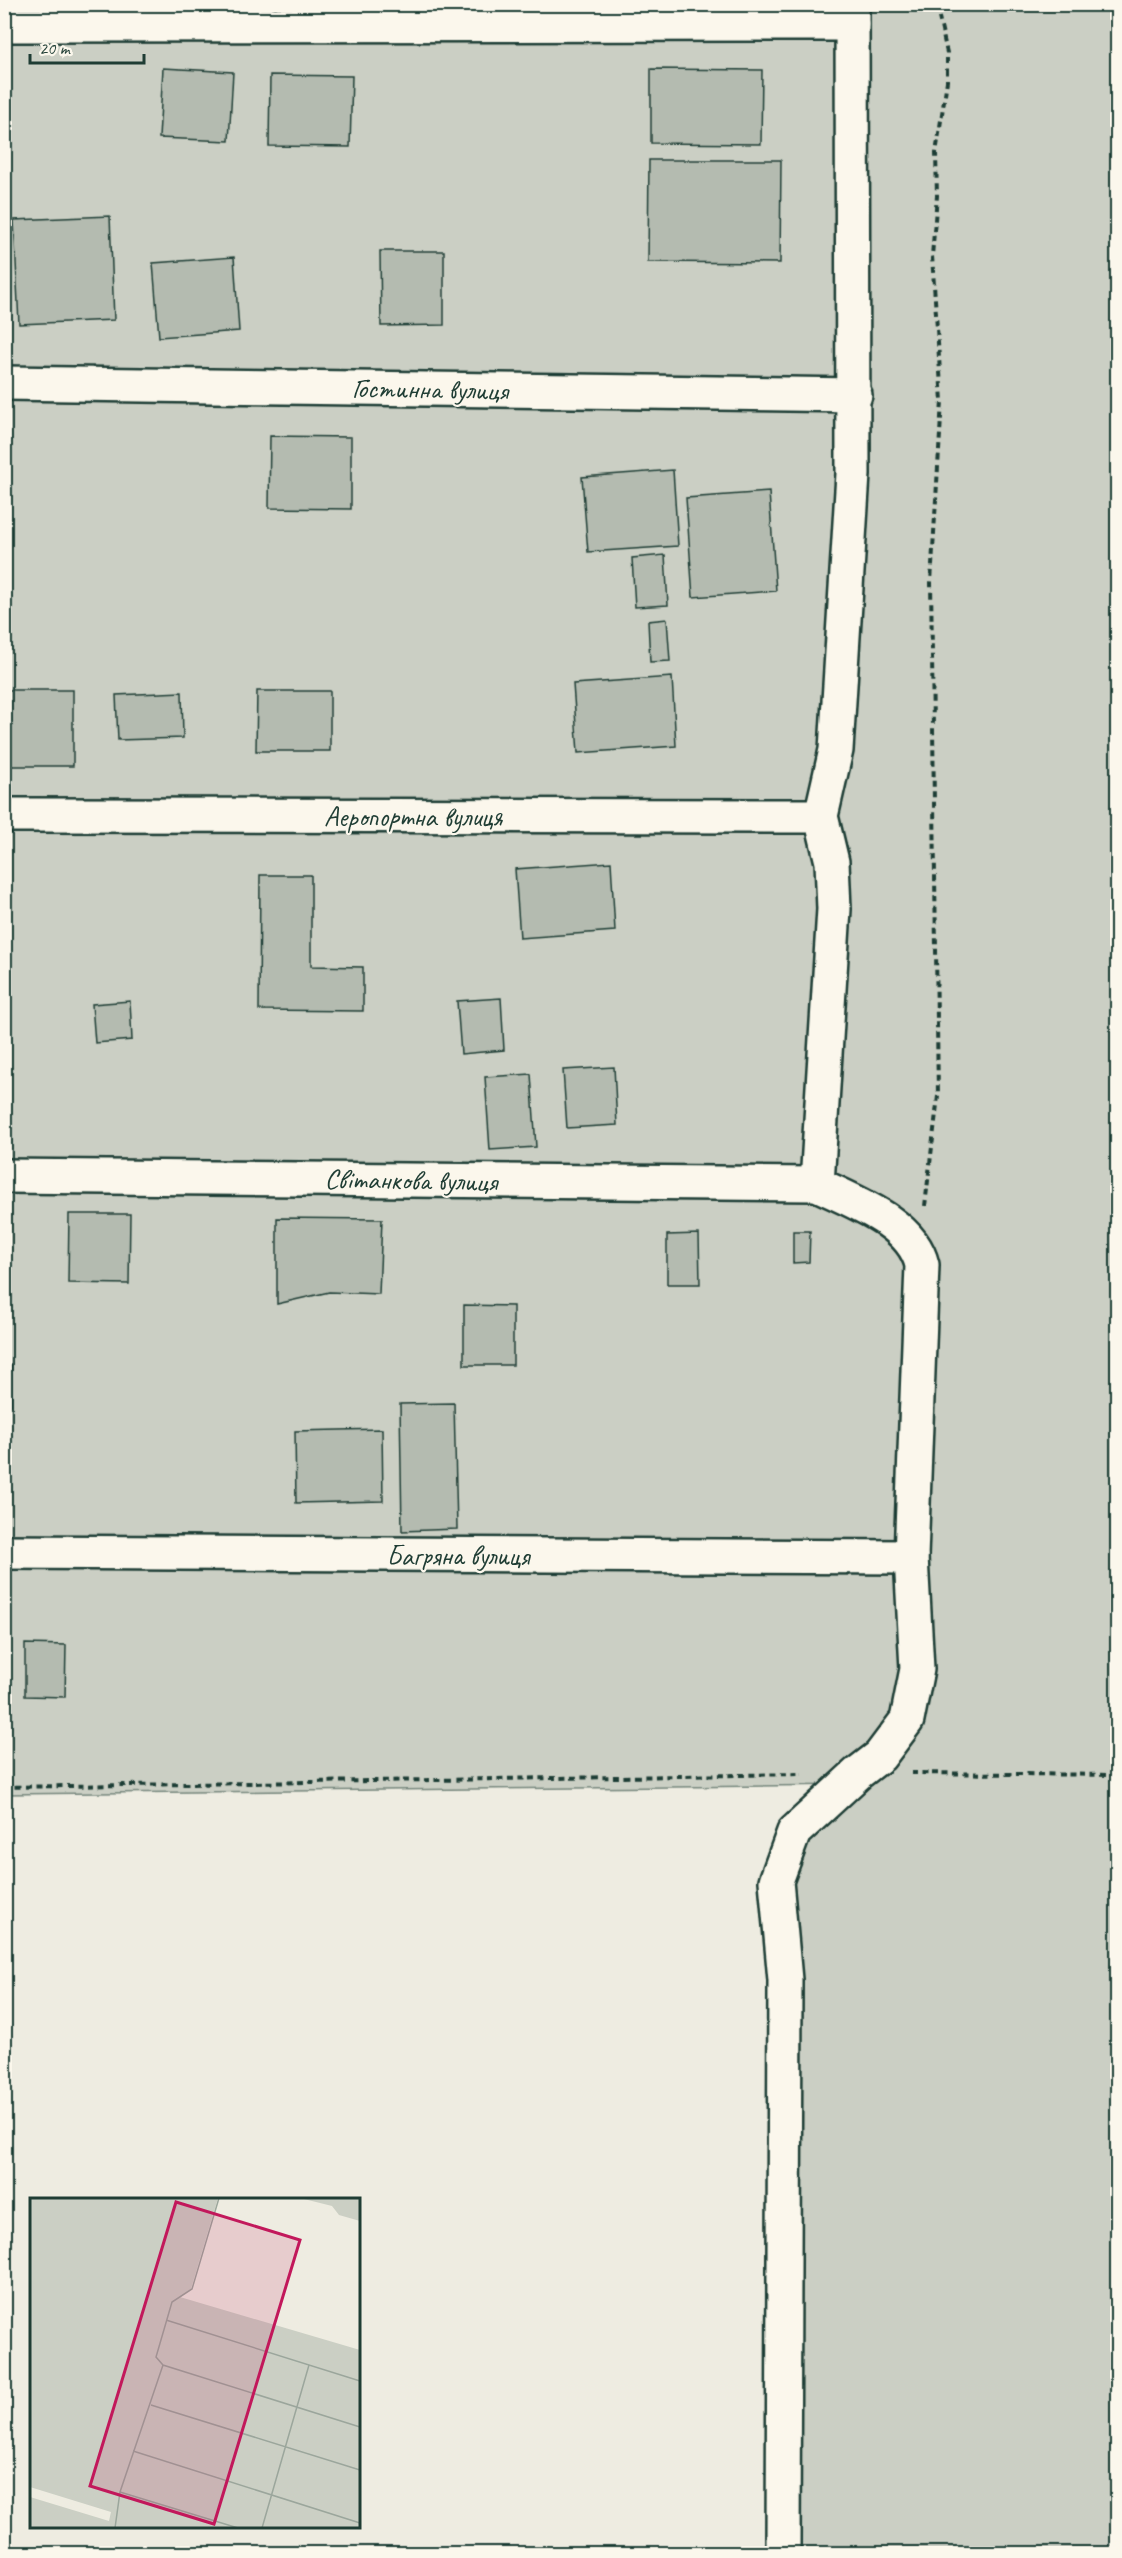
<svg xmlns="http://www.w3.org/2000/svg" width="1122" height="2558" font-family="Caveat,sans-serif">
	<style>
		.green { fill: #cbcfc4; stroke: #75867c; stroke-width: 1.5 }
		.building { fill: #b4bbb0; stroke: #1f3d34; stroke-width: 1.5 }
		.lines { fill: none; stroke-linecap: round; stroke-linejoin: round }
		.minor-casing { stroke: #1f3d34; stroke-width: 38 }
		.path { stroke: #1f3d34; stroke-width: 4; stroke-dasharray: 6 4.5; stroke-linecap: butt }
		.minor { stroke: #fbf7ec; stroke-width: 33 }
		.labels { text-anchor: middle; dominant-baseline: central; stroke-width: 4.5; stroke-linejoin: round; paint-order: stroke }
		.street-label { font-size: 28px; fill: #1f3d34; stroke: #fbf7ec }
		.inset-road { fill: none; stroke: #9ba69c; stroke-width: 1.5 }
		.view { fill: #c2185b; fill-opacity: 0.15; stroke: #c2185b; stroke-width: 3 }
		.inset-edge { fill: none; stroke: #1f3d34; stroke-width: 3 }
	</style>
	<rect width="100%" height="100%" fill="#eeece1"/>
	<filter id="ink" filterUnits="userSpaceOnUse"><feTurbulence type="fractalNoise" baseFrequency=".0167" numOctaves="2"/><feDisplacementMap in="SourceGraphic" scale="12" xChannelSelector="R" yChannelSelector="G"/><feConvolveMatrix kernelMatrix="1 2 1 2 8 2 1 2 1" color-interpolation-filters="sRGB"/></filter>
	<g filter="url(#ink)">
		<path class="green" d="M4,5h1113v2548h-329l-6,-672 18,-45 54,-51 -849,9z"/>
		<g class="building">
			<path d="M163,68l70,4 -4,69 -70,-3z"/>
			<path d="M651,69l111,1 -1,74 -110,-1z"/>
			<path d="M270,75l82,1 -2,71 -81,-1z"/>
			<path d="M649,160h132l-1,103 -132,-1z"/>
			<path d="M110,216l4,104 -95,4 -5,-104z"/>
			<path d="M380,251h64v74l-63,1z"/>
			<path d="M234,257l5,74 -80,6 -6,-74z"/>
			<path d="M270,436l81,1v72l-82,-1z"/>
			<path d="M673,470l5,76 -90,6 -6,-75z"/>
			<path d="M769,492l7,99 -83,6 -7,-99z"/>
			<path d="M665,555l3,50 -33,2 -3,-49z"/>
			<path d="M667,619l3,42 -20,1 -2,-41z"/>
			<path d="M672,677l4,69 -98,7 -5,-69z"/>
			<rect x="4" y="690" width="69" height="76"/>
			<path d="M257,691h73v60h-74z"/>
			<path d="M182,692l1,46 -65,2 -2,-45z"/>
			<path d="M611,862l4,69 -95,7 -5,-69z"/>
			<path d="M260,875h51v91l52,1v44l-104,-1z"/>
			<path d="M501,998l3,52 -43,4 -4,-53z"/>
			<path d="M130,1001l2,39 -37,3 -3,-39z"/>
			<path d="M614,1067l3,58 -50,3 -4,-58z"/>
			<path d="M531,1074l5,73 -46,3 -5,-73z"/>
			<rect x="4" y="1098" width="3" height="49"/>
			<path d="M69,1214h61l-1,70 -61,-1z"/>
			<path d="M277,1218l105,1 -3,75 -50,-2 -52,12z"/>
			<path d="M793,1231h17l-1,31 -16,1z"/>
			<path d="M699,1234l1,50h-33v-49z"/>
			<path d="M464,1305l49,1v59h-49z"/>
			<rect x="4" y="1365" width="7" height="40"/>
			<path d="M454,1403l3,126 -55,2 -2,-127z"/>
			<path d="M382,1429l1,72 -87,2 -1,-72z"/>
			<path d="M25,1644l41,1 -1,52 -40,-1z"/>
		</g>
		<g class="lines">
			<g class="minor-casing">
				<g id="minor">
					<path d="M4,25l848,-1"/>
					<path d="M4,383l851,12"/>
					<path d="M4,815l817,1"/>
					<path d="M4,1176l813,8c36,18 95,38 105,81l-11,292 6,112 -10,51 -27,36 -22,17 -64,59 -18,49 9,99 -2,574"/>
					<path d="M817,1184l17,-275 -2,-47 -11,-46 15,-66 17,-276 -1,-470"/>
					<path d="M4,1552l907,5"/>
				</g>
			</g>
			<g class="path">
				<path d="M925,1206l13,-110 -7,-514 11,-181 -10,-145 5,-60 -1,-43 11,-72v-28l-11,-49"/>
				<path d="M911,1773l207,2"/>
				<path d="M4,1787l798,-13"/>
			</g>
			<use href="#minor" class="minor"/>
		</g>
	</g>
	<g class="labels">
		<g class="street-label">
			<text transform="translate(430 389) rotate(1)">Гостинна вулиця</text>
			<text x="413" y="816">Аеропортна вулиця</text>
			<text transform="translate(411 1180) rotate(1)">Світанкова вулиця</text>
			<text x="458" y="1555">Багряна вулиця</text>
		</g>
	</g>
	<g transform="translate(30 2198)">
		<rect width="330" height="330" fill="#eeece1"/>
		<path d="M0,0h188l-27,91 -11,8 180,53v178h-330v-31l79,24 2,-9 -81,-25zM270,0h60v23l-21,-6 -7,-9z" fill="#cbcfc4"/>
		<path class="inset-road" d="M189,0l-27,91 -20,13 -16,55 7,8 197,62M136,122l194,61M121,207l209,65M103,253l227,72M90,294l118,36M85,330l5,-36 43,-127M232,330l47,-163"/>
		<path class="view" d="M146,4l124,38 -86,284 -124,-38z"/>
		<rect width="330" height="330" class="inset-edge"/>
	</g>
	<rect width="1122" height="2558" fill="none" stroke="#fbf7ec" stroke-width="24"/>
	<rect x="12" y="12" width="1098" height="2534" fill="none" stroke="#1f3d34" stroke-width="2" filter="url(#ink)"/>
	<path d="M30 54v9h114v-9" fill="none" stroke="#1f3d34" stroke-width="3"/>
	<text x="39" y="54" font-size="18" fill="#1f3d34" stroke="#fbf7ec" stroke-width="4.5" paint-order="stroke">20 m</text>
</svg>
